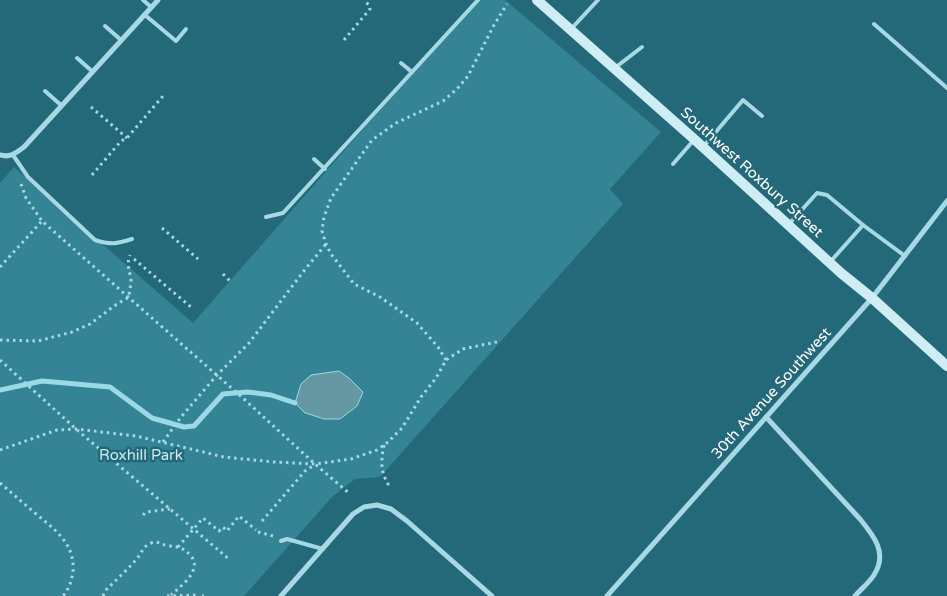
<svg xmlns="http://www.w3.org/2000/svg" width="947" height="596" font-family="'Varela Round',sans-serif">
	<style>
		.green { fill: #348495 }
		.water { fill: #6598a3; stroke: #9ad9e5 }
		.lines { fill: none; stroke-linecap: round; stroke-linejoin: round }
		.stream { stroke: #9ad9e5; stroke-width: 5 }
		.path { stroke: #a6d9e4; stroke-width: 3; stroke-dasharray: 2.5 4; stroke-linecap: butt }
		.service { stroke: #a6d9e4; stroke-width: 4 }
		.minor { stroke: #a6d9e4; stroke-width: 5 }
		.secondary { stroke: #cfedf4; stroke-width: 10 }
		.labels { text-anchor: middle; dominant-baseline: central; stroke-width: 5; stroke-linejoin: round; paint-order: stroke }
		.street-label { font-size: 15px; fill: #fff; stroke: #246979 }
		.park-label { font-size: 15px; fill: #c9ecf3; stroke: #246979 }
	</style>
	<rect width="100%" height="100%" fill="#246979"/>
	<path class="green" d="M476,0h29l156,132 -51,57 13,15 -243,273 -25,2 -22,17 -89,100h-244v-413l14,-16 179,156z"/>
	<path class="water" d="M339,371l11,8 13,13 -6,14 -17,13h-16l-12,-4 -7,-2 -10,-10 6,-19 10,-9z"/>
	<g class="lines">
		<path class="stream" d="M0,390l42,-9 68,6 42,31 32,9 10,-1 29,-32 25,-2 23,3 24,8"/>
		<g class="path">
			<path d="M344,40l26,-31 -1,-4 -5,-5"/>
			<path d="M91,107l36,31"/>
			<path d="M92,175l29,-34 6,-3 36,-42"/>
			<path d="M21,184l5,14 16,23 203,179 70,64 35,30"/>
			<path d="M162,228l36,31"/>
			<path d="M134,259l57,48"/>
			<path d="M0,267l42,-46"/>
			<path d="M223,274l8,8"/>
			<path d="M0,340l38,1 34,-9 18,-8 24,-18 15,-9c0,-5 2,-11 2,-17 -1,-9 -5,-15 -1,-25"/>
			<path d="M0,360l76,69 154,131"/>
			<path d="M446,360l-8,-13 -21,-24 -37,-26 -26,-13 -23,-30 -5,-10 -4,-13 2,-14 7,-19 41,-58 24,-17 47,-22 14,-12 11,-13 26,-51 13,-21"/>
			<path d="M163,442l18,-25 36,-42 32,-32 54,-71 23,-28"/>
			<path d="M384,445c-3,15 -4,25 4,39l-1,3"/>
			<path d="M0,450l57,-20 19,-1 60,7 88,21 50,5 41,2 36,-5 26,-9 11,-8 14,-14 19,-31 15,-19 10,-18 17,-11 38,-8"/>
			<path d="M0,483c12,10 23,20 35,30 19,16 40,30 38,58 -1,9 -4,18 -10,25"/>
			<path d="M143,515l3,-3 24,-3"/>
			<path d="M262,521l43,-50 9,-6"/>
			<path d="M258,532l15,4"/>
			<path d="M178,547l25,-29 16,13 4,-4 4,4 12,-15 17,14"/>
			<path d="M103,596l3,-6c10,-10 21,-20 30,-30 5,-6 7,-14 15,-17 7,-3 12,3 19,3 9,1 14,2 20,9 14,14 -9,31 -19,40"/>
			<path d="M167,596l32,-1"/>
			<path d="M202,596h2"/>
		</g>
		<g class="service">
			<path d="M143,0l8,7"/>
			<path d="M145,15l31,26 10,-12"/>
			<path d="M874,24l73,64"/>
			<path d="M105,26l16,14"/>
			<path d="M571,29l27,-29"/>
			<path d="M77,58l16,14"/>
			<path d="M401,63l11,9"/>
			<path d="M616,67l26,-20"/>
			<path d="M45,91l17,15"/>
			<path d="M703,147l40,-47 19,16"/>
			<path d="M13,155l15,22 67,63c16,5 21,4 37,-1"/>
			<path d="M314,159l11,10"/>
			<path d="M673,164l20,-23"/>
			<path d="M266,217l17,-4 195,-213"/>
			<path d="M789,224l28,-31 10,2 36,30 42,31"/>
			<path d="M831,261l32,-36"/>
			<path d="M281,541l6,-2 36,10"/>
		</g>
		<g class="minor">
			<path d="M0,155c10,3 16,-2 24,-8l134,-147"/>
			<path d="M766,417l94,102c14,17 28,34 14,56 -5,8 -13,14 -19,21"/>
			<path d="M281,596l72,-82 11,-7 13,-2 14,4 16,12 85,75"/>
			<path d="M607,596l265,-298 75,-97"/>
		</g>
		<path class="secondary" d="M537,0l157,139 147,134 31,25 75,68"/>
	</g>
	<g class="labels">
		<g class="street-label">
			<text transform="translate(752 172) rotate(42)">Southwest Roxbury Street</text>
			<text transform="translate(771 393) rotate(-48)">30th Avenue Southwest</text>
		</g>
		<g class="park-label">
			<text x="141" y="455">Roxhill Park</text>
		</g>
	</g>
</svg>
